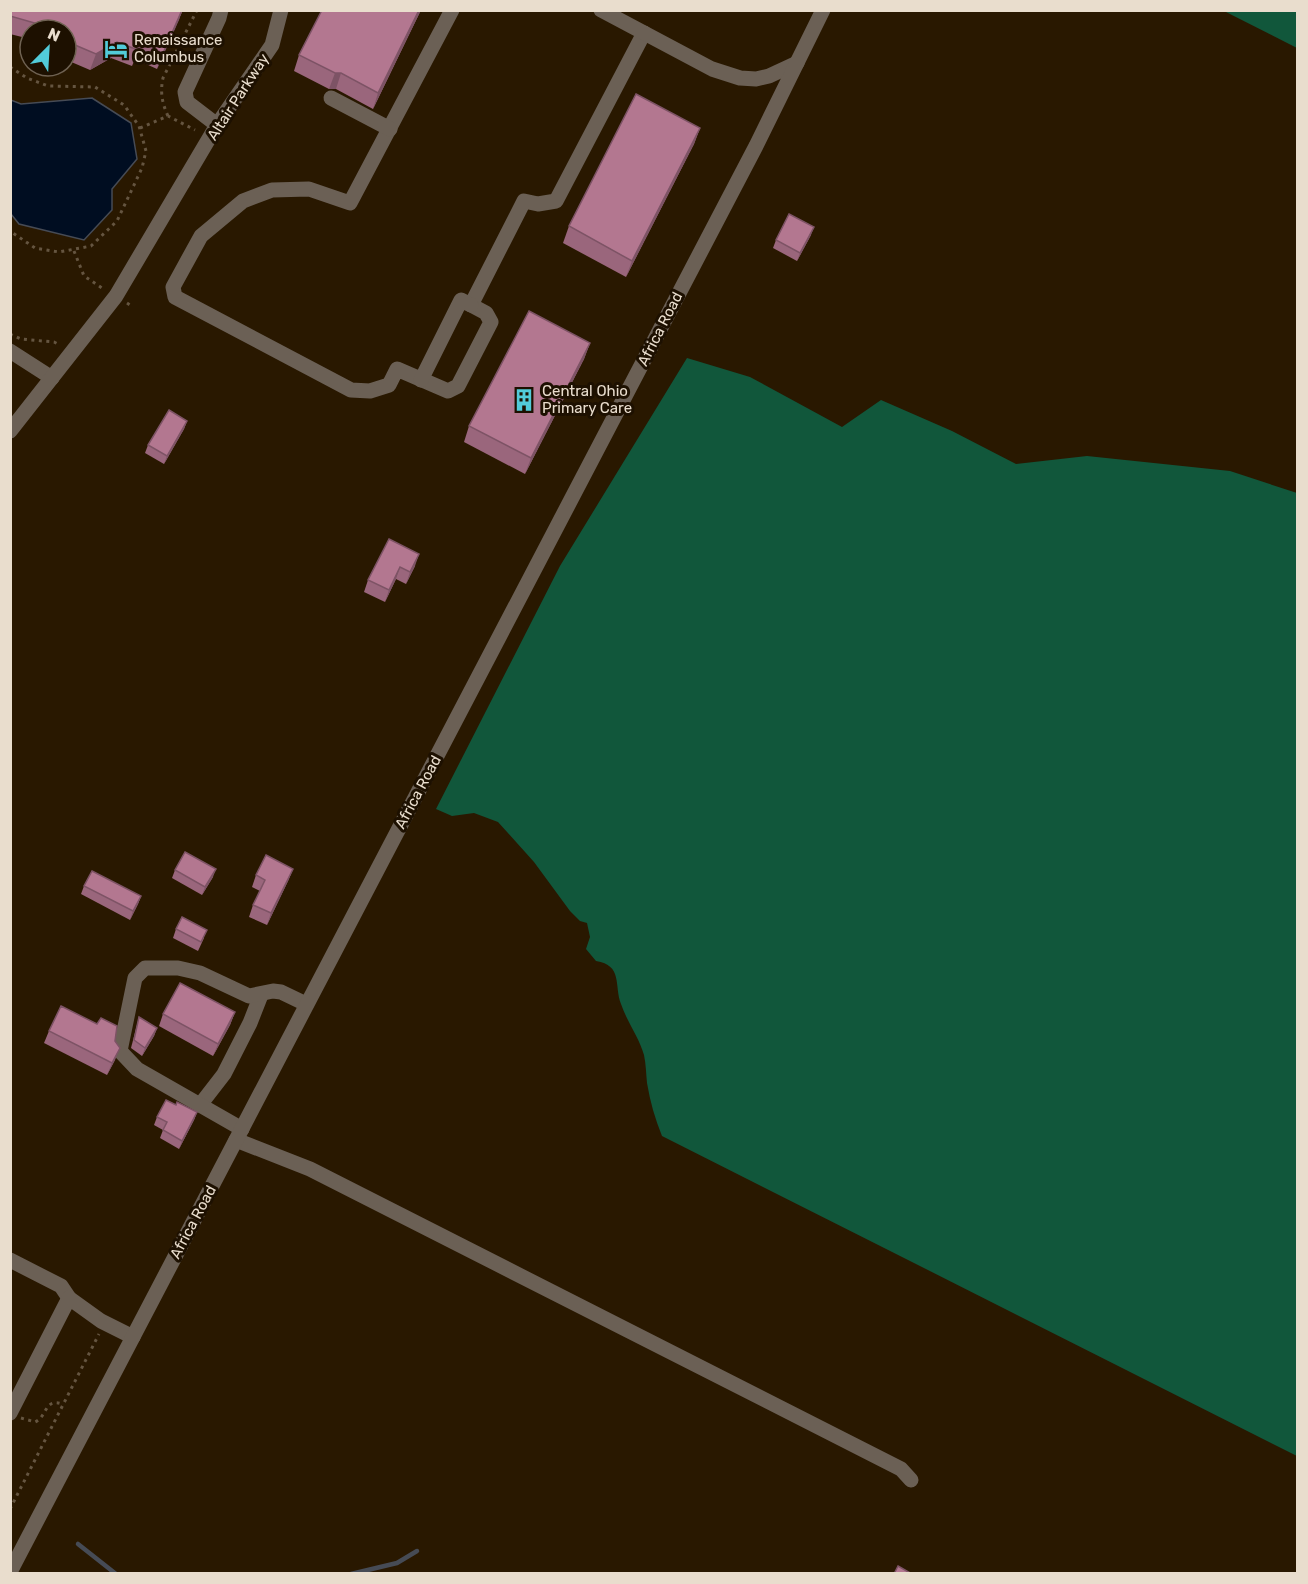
<svg xmlns="http://www.w3.org/2000/svg" width="1308" height="1584" font-family="Rubik,sans-serif">
	<style>
		.forest { fill: #11573b }
		.water { fill: #000d21; stroke: #464b55; stroke-width: 1.5 }
		.lines { fill: none; stroke-linecap: round; stroke-linejoin: round }
		.stream { stroke: #464b55; stroke-width: 4.5 }
		.path { stroke: #655540; stroke-width: 3; stroke-dasharray: 3 4.5; stroke-linecap: butt }
		.minor { stroke: #6b6055; stroke-width: 15 }
		.wall { fill: #9a667c }
		.shaded-wall { fill: #7d5365 }
		.building { fill: #b37790; stroke: #7d5365; stroke-width: 1.5 }
		.labels { text-anchor: middle; dominant-baseline: central; stroke-width: 6; stroke-linejoin: round; paint-order: stroke }
		.poi-label { font-size: 15px; fill: #e9ddcd; stroke: #1d1000; text-anchor: start }
		.street-label { font-size: 15px; fill: #e9ddcd; stroke: #1d1000 }
	</style>
	<rect width="100%" height="100%" fill="#291800"/>
	<g class="forest">
		<path d="M1224,11h73v37z"/>
		<path d="M687,358l63,19 92,50 39,-27 71,31 64,33 71,-8 143,15 67,22v963l-635,-320c-7,-17 -12,-35 -15,-53 -1,-9 -1,-19 -3,-28 -5,-18 -17,-33 -23,-51 -7,-18 2,-39 -25,-43l-10,-12 4,-12 -3,-14 -7,-2 -10,-10 -36,-49 -36,-40 -24,-9 -22,3 -16,-7 124,-243z"/>
	</g>
	<path class="water" d="M92,98l39,25 6,36 -25,30v21l-28,30 -65,-16 -8,-10v-114l10,4z"/>
	<g class="lines">
		<g class="stream">
			<path d="M78,1544l38,30"/>
			<path d="M351,1574l46,-11 20,-12"/>
		</g>
		<g class="path">
			<path d="M10,67l17,11 21,8 47,1 29,18 15,21 7,25 -4,17 -25,53 -26,25 -32,6 -24,-4 -25,-17"/>
			<path d="M168,116c-6,-13 -8,-24 -5,-38l34,-68"/>
			<path d="M140,128l28,-12 27,14"/>
			<path d="M74,251l10,25 21,14"/>
			<path d="M127,303l6,4"/>
			<path d="M10,334l11,5 33,3 6,3"/>
			<path d="M21,1418l14,4c13,-6 9,-24 27,-18"/>
			<path d="M10,1509l89,-175"/>
		</g>
		<g class="minor">
			<path d="M452,10l-102,193 -41,-14 -37,1 -29,11 -42,35 -28,51 2,10 176,93 19,1 19,-6 8,-16 51,22 10,-5 33,-64 -5,-9 -15,-8 53,-104 14,3 18,-3 88,-168"/>
			<path d="M601,10l111,59 28,9 16,1 13,-3 28,-13"/>
			<path d="M331,98l59,31"/>
			<path d="M217,125l-30,-23 -2,-10 34,-74 2,-8"/>
			<path d="M10,351l42,27"/>
			<path d="M421,380l40,-80 10,5"/>
			<path d="M10,431l106,-135 101,-171 55,-80 9,-35"/>
			<path d="M200,1105l24,-31 26,-51 11,-28"/>
			<path d="M242,1129l-105,-60 -17,-18 15,-73 10,-10h33l22,5 49,23 24,-5 8,1 25,12"/>
			<path d="M236,1140l74,29 591,300 10,11"/>
			<path d="M10,1260l51,26 8,12"/>
			<path d="M10,1413l59,-115 32,23 32,16"/>
			<path d="M10,1572l746,-1426 67,-136"/>
		</g>
	</g>
	<g class="wall">
		<path d="M10,10h173l-26,59 -22,-10 -3,7 -21,-8 -21,12 -21,-9 -3,-3v-28h-36v9l-20,-5z"/>
		<path d="M322,10h99l-48,99 -37,-20h-7l-35,-18 5,-16z"/>
		<path d="M700,128l-6,16 -68,133 -63,-34 6,-17z"/>
		<path d="M811,235l-14,26 -24,-13 3,-8z"/>
		<path d="M590,343l-6,16 -59,115 -61,-32 5,-16z"/>
		<path d="M187,421l-3,8 -20,35 -19,-11 3,-8z"/>
		<path d="M389,539l26,27 -9,18 -10,-5 -11,23 -21,-10 4,-12z"/>
		<path d="M293,869l-5,12 -21,44 -18,-8 4,-12 7,-14 -8,-4 4,-12z"/>
		<path d="M175,870l38,7 -11,18 -30,-17z"/>
		<path d="M84,886l57,10 -3,8 -8,16 -49,-26z"/>
		<path d="M176,929l28,9 -6,13 -25,-13z"/>
		<path d="M235,1012l-5,13 -17,31 -54,-30 4,-12z"/>
		<path d="M139,1017l18,11 -3,8 -12,20 -11,-8z"/>
		<path d="M49,1031l66,10v19l-8,15 -63,-32z"/>
		<path d="M176,1105l21,7 -3,8 -15,29 -19,-11 3,-8 -9,-5 3,-8z"/>
	</g>
	<g class="shaded-wall">
		<path d="M182,10l-3,10 -22,49 6,-16z"/>
		<path d="M419,10h2l-48,99 5,-16z"/>
		<path d="M117,42l-6,16 -21,12 6,-16z"/>
		<path d="M335,73h6l-5,16h-7z"/>
		<path d="M700,128l-6,16 -68,133 6,-16z"/>
		<path d="M814,227l-3,8 -14,26 3,-8z"/>
		<path d="M590,343l-6,16 -59,115 6,-16z"/>
		<path d="M187,421l-3,8 -20,35 3,-8z"/>
		<path d="M419,554l-4,12 -9,18 4,-12z"/>
		<path d="M400,567l-4,12 -11,23 4,-12z"/>
		<path d="M216,869l-3,8 -11,18 3,-8z"/>
		<path d="M293,869l-5,12 -21,44 4,-12z"/>
		<path d="M141,896l-3,8 -8,16 3,-9z"/>
		<path d="M235,1012l-5,13 -17,31 5,-12z"/>
		<path d="M157,1028l-3,8 -12,20 3,-8z"/>
		<path d="M120,1048l-5,12 -8,15 5,-12z"/>
		<path d="M197,1112l-3,8 -15,29 3,-8z"/>
	</g>
	<g class="building">
		<path d="M10,10h172l-19,43 -22,-10 -3,7 -21,-8 -21,12 -21,-9 -9,-9v-6h-7l-49,-14z"/>
		<path d="M322,10h97l-41,83 -37,-20h-6l-36,-18z"/>
		<path d="M636,94l64,34 -68,133 -63,-35z"/>
		<path d="M789,214l25,13 -14,26 -24,-13z"/>
		<path d="M529,311l61,32 -59,115 -62,-32z"/>
		<path d="M169,410l18,11 -20,35 -19,-11z"/>
		<path d="M389,539l30,15 -9,18 -10,-5 -11,23 -21,-10z"/>
		<path d="M185,852l31,17 -11,18 -30,-17z"/>
		<path d="M266,855l27,14 -22,44 -18,-8 12,-25 -9,-5z"/>
		<path d="M92,871l49,25 -8,15 -49,-25z"/>
		<path d="M182,917l25,13 -6,12 -25,-13z"/>
		<path d="M180,983l55,29 -17,32 -55,-30z"/>
		<path d="M61,1006l36,18 4,-6 16,8 -2,15 5,7 -8,15 -63,-32z"/>
		<path d="M139,1017l18,11 -12,20 -11,-8z"/>
		<path d="M166,1100l10,5 1,-3 20,10 -15,29 -19,-11 4,-8 -10,-5z"/>
		<path d="M898,1566l14,8h-18z"/>
	</g>
	<defs>
		<g id="hotel-bare" transform="scale(1.8)"><path d="M-6-4.5h1.5V1H6V5H4.5V3h-9V5H-6ZM-4 0a1.8 1.8 0 1 1 3.6 0ZM.5 0V-2.5h3Q6-2.5 6 0Z" fill="#52cbd9" stroke="#1d1000" stroke-width="2.5" paint-order="stroke"/></g>
		<g id="building-bare" transform="scale(1.8)"><path d="M-4-6H4V6H1V3H-1V6H-4ZM-2.5-4.3h1.7v1.8h-1.7ZM.8-4.3h1.7v1.8H.8ZM-2.5-1h1.7V.8h-1.7ZM.8-1h1.7V.8H.8Z" fill="#52cbd9" stroke="#1d1000" stroke-width="2.5" paint-order="stroke"/></g>
	</defs>
	<g fill-rule="evenodd">
		<use href="#hotel-bare" x="116" y="49"/>
		<use href="#building-bare" x="524" y="400"/>
	</g>
	<g class="labels">
		<g class="poi-label">
			<text x="134" y="40">Renaissance<tspan x="134" dy="17">Columbus</tspan></text>
			<text x="542" y="391">Central Ohio<tspan x="542" dy="17">Primary Care</tspan></text>
		</g>
		<g class="street-label">
			<text transform="translate(238 97) rotate(-57)">Altair Parkway</text>
			<text transform="translate(660 329) rotate(-63)">Africa Road</text>
			<text transform="translate(418 792) rotate(-62)">Africa Road</text>
			<text transform="translate(193 1222) rotate(-62)">Africa Road</text>
		</g>
	</g>
	<rect width="1308" height="1584" fill="none" stroke="#e9ddcd" stroke-width="24"/>
	<g transform="translate(48 48) rotate(24)"><circle r="28" fill="#1d1000" stroke="#6f6252" stroke-width="1.5"/>
	<path d="M0-4.5L10 22L0 15L-10 22Z" fill="#52cbd9"/>
	<text y="-9" font-size="16" font-weight="bold" text-anchor="middle" fill="#e9ddcd">N</text>
	</g>
</svg>
